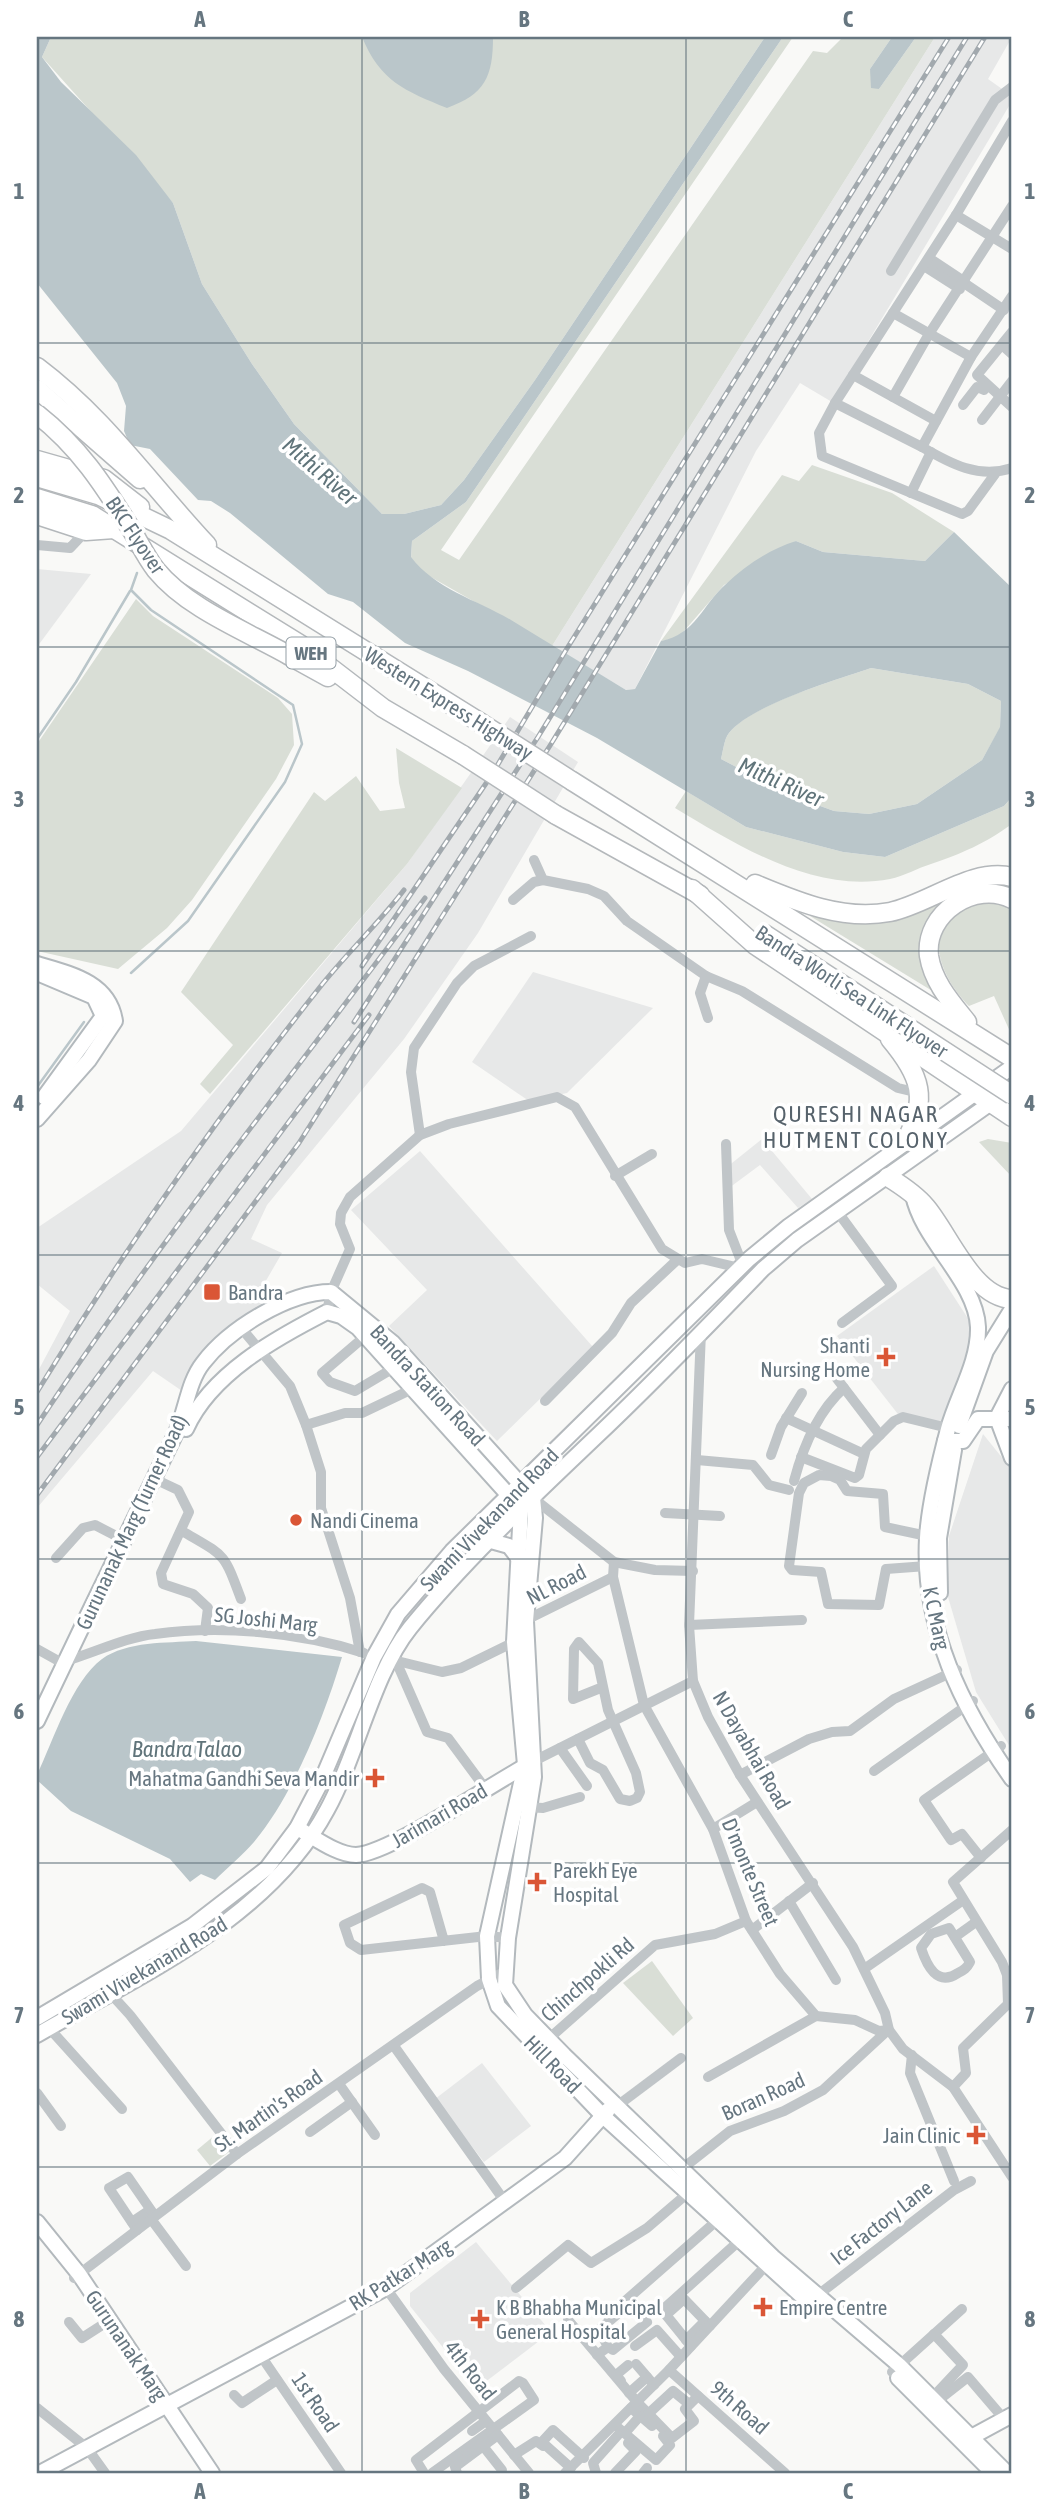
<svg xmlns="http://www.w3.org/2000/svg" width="1049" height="2510" font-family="'Asap Condensed',sans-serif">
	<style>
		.built { fill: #e7e8e8 }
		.green { fill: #d9ded6 }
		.water { fill: #bac6ca; fill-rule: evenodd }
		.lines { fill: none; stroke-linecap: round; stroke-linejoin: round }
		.stream { stroke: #bac6ca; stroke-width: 2.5 }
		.secondary-casing { stroke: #b3b9bd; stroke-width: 18 }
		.primary-casing { stroke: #b4b9bd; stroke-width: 18 }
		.highway-casing { stroke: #b4b8bb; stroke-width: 21 }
		.street { stroke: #c0c5c8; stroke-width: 10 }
		.secondary { stroke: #fff; stroke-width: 14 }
		.primary { stroke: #fff; stroke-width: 14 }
		.highway { stroke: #fff; stroke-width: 18 }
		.rail-casing { stroke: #a2a9ae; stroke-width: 5 }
		.rail { stroke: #fff; stroke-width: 2.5; stroke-dasharray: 8; stroke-linecap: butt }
		.highway-bridge-casing { stroke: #b4b8bb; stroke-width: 21; stroke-linecap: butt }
		.highway-bridge { stroke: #fff; stroke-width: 18 }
		.grid { fill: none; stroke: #667680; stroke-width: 2; stroke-opacity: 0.55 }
		.poi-dot { fill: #da5636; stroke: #fff; stroke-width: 2.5 }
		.labels { text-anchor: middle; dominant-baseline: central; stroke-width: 7; stroke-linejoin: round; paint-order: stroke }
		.shield { fill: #fff; stroke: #949fa6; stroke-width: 2 }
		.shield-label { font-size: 19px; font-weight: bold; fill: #667680 }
		.street-label { font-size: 21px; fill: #667680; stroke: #fff }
		.poi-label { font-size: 21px; fill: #667680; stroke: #fff; text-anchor: start }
		.water-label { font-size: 23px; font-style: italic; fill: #60747a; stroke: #fff }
		.neighbourhood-label { font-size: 23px; letter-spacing: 2px; fill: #57636c; stroke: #fff }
		.neatline { fill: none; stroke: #667680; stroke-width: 2.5 }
		.grid-label { font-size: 23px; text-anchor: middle; font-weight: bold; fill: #667680 }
	</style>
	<rect width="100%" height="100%" fill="#f9f9f7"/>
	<g class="built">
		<path d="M935,37h77l-24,42 24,17v5l-180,301 -32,-19 -44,68 -121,238 -9,1 -74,-44z"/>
		<path d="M37,569l54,5 -54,73z"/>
		<path d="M510,717l68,45 -100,171 -74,106 -137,166 -16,34 31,14 -22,38 13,5 -70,56 -11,16 -7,25 -32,-22 -116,137v-135l33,-62 -33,-27v-56l144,-97 226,-267z"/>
		<path d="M533,972l120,36 -86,85 -38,8 -57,-39z"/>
		<path d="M762,1139l50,60 -14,9 -38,-43 -31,23 -2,-21z"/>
		<path d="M420,1151l173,196 -96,94 -108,-115 38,-36 -76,-80z"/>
		<path d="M934,1266l35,54 4,22 -28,80 -7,5 -37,-9 -64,-82z"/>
		<path d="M983,1434l29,36v280l-36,-58 -28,-95 1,-61z"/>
		<path d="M482,2063l49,63 -47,36 -49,-63z"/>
		<path d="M476,2242l75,90 -75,57 -66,-83v-13z"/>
	</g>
	<g class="green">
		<path d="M51,37h714l-230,343 -71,100 -23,25 -37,9h-22l-88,-90 -42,-60 -50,-80 -29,-81 -131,-146z"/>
		<path d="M783,37h10l-352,513 18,10 354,-509 14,2 16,-16h49l-22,32 9,20 37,-52h19l-383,609 -130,-74 -11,-14 1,-17 54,-39z"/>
		<path d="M812,465l80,28 62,39 -29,29 -102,-9 -27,-11 -72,44 -46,53 -17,3 121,-166 17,6z"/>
		<path d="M136,599l17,17 125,82 14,16 2,31 -18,34 -84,121 -25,28 -49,41 -81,-18v-207z"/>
		<path d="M871,668l97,16 33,17 -1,27 -18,32 -65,44 -48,10 -35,-3 -44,-16 -69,-36c2,-7 3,-20 8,-26 21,-28 107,-53 142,-65z"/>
		<path d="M396,748l66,40 -55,76 -197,230 -10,-10 33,-39 -52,-53 133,-200 11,9 31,-25 24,35 25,-3 -6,-25z"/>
		<path d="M686,791l60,36 97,25 42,5 119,-51 8,-9v27c-28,20 -49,29 -81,40 -13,4 -27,12 -41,15 -76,15 -153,-34 -215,-71z"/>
		<path d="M986,883h26v8l-78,25v76l-124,-76 38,5z"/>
		<path d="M986,900l26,6v130l-18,-40 -25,10c-24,-24 -49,-71 -9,-96 7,-5 18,-7 26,-10z"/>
		<path d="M988,1139l24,4v34l-33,-35z"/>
		<path d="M652,1961l41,57 -20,18 -50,-53z"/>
		<path d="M215,2135l14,17 -19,14 -13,-16z"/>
	</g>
	<g class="water">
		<path d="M37,37h14l-9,20 19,25 75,73 37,48 29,81 50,80 42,60 88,90h22l37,-9 23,-25 71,-100 230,-343h18l-317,465 -54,39 -1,16c24,32 66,43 100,63 38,23 77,47 115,70l9,-1 26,-48c35,-7 41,-36 65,-57 20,-19 44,-35 70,-43l27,11 102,9 29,-29 58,56v209l-8,9 -119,51 -42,-5 -97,-25 -149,-89 -129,-67 -63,-28 -52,-41 -25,-8 -98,-81 -19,-12 -13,-1 -48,-51 -20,-4 -6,-14 2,-25 -9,-23 -80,-100zM871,668l97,16 33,17 -1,26 -18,33 -65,44 -48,10 -35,-3 -44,-16 -69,-36c2,-7 3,-20 8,-26 22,-28 107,-53 142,-65z"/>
		<path d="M362,37h131c0,40 -8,57 -46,71 -42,-17 -67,-27 -85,-71z"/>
		<path d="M892,37h24l-37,52 -8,-1 -1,-19z"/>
		<path d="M196,1641l146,16c-18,60 -48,137 -88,185 -11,13 -26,25 -39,38l-14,-6 -11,8 -20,-23 -99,-48 -34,-31v-5c16,-34 35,-94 65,-116 25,-18 65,-16 94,-18z"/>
	</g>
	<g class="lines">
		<g class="stream">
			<path d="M37,739l39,-57 54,-91"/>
			<path d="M131,973l57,-52 97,-139 17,-38 -9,-39 -142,-95 -20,-20 6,-17"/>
			<path d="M37,1087l47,-65"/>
		</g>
		<g class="secondary-casing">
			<g id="secondary">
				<path d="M37,964c34,10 72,18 78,57l-26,39 -52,59"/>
				<path d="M42,975l52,22 9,19 -59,81"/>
				<path d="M913,1195c9,46 63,86 65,132 1,35 -21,69 -30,102 -9,34 -19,74 -21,109 -5,90 35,170 85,241"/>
				<path d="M1012,1389l-15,29 15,40"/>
				<path d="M959,1426l27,-75 26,-42"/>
				<path d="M186,1429c25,-55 88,-90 141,-117l14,4 17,12 163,181 -7,133 11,123 -38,171 2,43 9,27 105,110 202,183"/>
				<path d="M945,1441h18l15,-22h32"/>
				<path d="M940,1593l-1,-55 15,-88"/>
				<path d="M37,1721c45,-95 91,-189 137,-284 12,-23 13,-54 29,-74 26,-34 85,-71 128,-71l62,51 140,155 2,20 -9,103 8,156 -26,161 -3,47 20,30 39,40 209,202 126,108 108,108"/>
				<path d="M297,1828c17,9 40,27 59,27 33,-1 137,-72 173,-91"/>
				<path d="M37,2222l42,52 133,199"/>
				<path d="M898,2378l95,95"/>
				<path d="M964,2441l48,-26"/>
				<path d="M40,2473l346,-185 179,-130 43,-48"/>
			</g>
		</g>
		<g class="primary-casing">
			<g id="primary">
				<path d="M491,1541l18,5 10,13"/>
				<path d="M37,2018l155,-92 75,-58 30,-40 23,-44 54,-127 24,-43 54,-63 297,-292 40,-33 223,-159"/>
				<path d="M37,2035c103,-60 231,-115 290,-225 30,-54 46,-136 83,-182 57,-70 124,-132 189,-194 56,-53 110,-109 164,-165l34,-29 215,-152"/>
			</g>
		</g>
		<g class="highway-casing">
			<g id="highway">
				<path d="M37,367c69,52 111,115 170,178"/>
				<path d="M37,389l103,90"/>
				<path d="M37,460l67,19 36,28"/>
				<path d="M37,477l61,18 73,35 310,193"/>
				<path d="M37,498l55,17 209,130 82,63 80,47"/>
				<path d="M37,515l49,16 28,-2"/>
				<path d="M290,656l38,21"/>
				<path d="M572,781l440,277"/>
				<path d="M556,815l144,80"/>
				<path d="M755,884c43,18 88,37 135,28 39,-8 82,-45 122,-35"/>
				<path d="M692,889l63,56 257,172"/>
				<path d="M967,1022c-16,-20 -34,-40 -38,-66 -5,-43 46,-76 83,-57"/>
				<path d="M890,1039c31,37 39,60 15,103"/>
				<path d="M888,1177c13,8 28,18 38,30 23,27 47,91 86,92"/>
			</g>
		</g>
		<g class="street">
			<path d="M956,215l56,34"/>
			<path d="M929,258l36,24"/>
			<path d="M924,266l36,23"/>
			<path d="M891,271l104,-171 17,-13"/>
			<path d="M964,283l40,27"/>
			<path d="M1012,296l-41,61 -49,90c29,17 57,32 90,21"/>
			<path d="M893,313l78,44"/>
			<path d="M1012,332l-35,43 35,32"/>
			<path d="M1002,345l10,9"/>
			<path d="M853,375l83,46"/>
			<path d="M893,397l36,-63 83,-128"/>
			<path d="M835,403l-16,30 3,23 140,58 6,-3 27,-37"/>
			<path d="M963,405l14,-18 7,3 3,-4"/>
			<path d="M982,420l30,-39"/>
			<path d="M922,447l-87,-44 121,-188 56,-94"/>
			<path d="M911,493l20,-41"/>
			<path d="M37,545l33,3 16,-17"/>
			<path d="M534,860l9,20 45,9 16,7 23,25 79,55 36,15 156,97 21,5"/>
			<path d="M513,900l21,-18 9,-2"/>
			<path d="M706,976l-6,17 8,25"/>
			<path d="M420,1135l-9,-63 3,-24 43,-65 17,-17 57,-30"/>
			<path d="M726,1144l3,86 14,36"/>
			<path d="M615,1176l37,-22"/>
			<path d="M837,1211l55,75 -50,37"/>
			<path d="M327,1312l4,-20 19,-43 -10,-25 1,-11 9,-16 70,-62 29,-11 108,-27 18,10 87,142 23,14 17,-4 38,9"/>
			<path d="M242,1329l48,57 16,39 15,47v36l29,90 10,54"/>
			<path d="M370,1332l-48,41 8,9 25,9 37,-22"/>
			<path d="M701,1332l-12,293 4,56 15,36 32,58 113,172 32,66 4,17 14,19 50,38 59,90"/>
			<path d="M828,1367l52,68"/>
			<path d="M545,1401l67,-68 19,-30 45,-42"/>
			<path d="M786,1418l78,36"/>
			<path d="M306,1425l39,-12h17l65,-31"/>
			<path d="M771,1455l10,-28 21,-34"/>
			<path d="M801,1457l54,21 4,-3 7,-26 28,-28 9,-4 45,11"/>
			<path d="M697,1460l56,5 16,20 20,5"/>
			<path d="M794,1481c9,-34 23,-69 50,-93"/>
			<path d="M161,1482l17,8 11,22 -28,61 2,11 30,10 15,14 -3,23"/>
			<path d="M533,1498l81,64 41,8 38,1"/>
			<path d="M665,1513l55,3"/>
			<path d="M182,1531c44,26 41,20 59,68"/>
			<path d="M56,1558l27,-30 12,-3 29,15"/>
			<path d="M614,1562l-1,15 31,128 69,124 33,92 34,53 36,42 39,4 24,11 10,-1"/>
			<path d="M927,1566l-41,3 -7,36 -51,-1 -7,-32 -29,-2 -3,-4 10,-73 5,-10 15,-8 12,1 9,4 7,11 36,3 2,33 47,10"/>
			<path d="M522,1622l91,-45"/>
			<path d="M689,1625l113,-5"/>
			<path d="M37,1649l27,15"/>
			<path d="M67,1657l5,2c26,-8 55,-22 83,-25 67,-9 145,-2 209,19"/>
			<path d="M393,1660l49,12 19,-4 53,-26"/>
			<path d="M396,1661l31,71 21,6 37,50"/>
			<path d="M578,1739l12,24 13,7 17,29 10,2 7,-3 3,-6 -4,-19 -28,-63 -10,-47 -19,-21 -5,7 -1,50 30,-12"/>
			<path d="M560,1748l27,38"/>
			<path d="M534,1761l159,-80"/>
			<path d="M874,1771l99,-70"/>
			<path d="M740,1775l69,-36 23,-7 18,-1 44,-32 63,-29"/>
			<path d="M526,1807l17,1 37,-11"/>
			<path d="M713,1829l44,-27"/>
			<path d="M981,1858l-19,-24 -11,6 -27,-40 77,-54"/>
			<path d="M789,1901l47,79"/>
			<path d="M949,1928l21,34c-3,6 -6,8 -12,11 -21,14 -31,-7 -37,-25l10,-14z"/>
			<path d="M752,1930l61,-47"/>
			<path d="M955,1937l21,-15"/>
			<path d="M444,1941l-14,-49 -8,-4 -78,37 6,18 11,7 126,-14 21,2"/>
			<path d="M864,1969l98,-68"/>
			<path d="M110,1993l20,22 107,139"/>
			<path d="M49,2028l73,81"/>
			<path d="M545,2042l110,-97 60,-11 31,-13"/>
			<path d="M394,2046l112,157"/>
			<path d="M912,2055l-2,18 44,108"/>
			<path d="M708,2077l108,-61"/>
			<path d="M339,2084l36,51"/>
			<path d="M953,2087l13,-14 -3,-25 45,-44 -1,-29 -5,-13 -49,-80 59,-52"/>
			<path d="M37,2093l24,33"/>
			<path d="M617,2106l64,-48"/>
			<path d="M310,2132l42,-30"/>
			<path d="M678,2172l52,-41 54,-20 39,-21 65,-60"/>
			<path d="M151,2219l35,47"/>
			<path d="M132,2222l18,-12"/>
			<path d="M137,2230l-28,-42 19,-11 27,39"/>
			<path d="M74,2278l163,-124 240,-168 27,-14"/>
			<path d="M386,2288l58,81 85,104"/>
			<path d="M516,2288l52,-43 23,18 56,-35 41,-35"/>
			<path d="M814,2298l140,-108 17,-9"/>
			<path d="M659,2313l80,-72"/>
			<path d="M608,2316l113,-99"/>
			<path d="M568,2320l69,82 35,36 22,-17 -9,-12 13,-13"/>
			<path d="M69,2322l13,16 28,-18"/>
			<path d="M686,2340l19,-19"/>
			<path d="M635,2346l22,-16 24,27"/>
			<path d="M691,2346l-25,-31 18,-16 26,27"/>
			<path d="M259,2353l82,120"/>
			<path d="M597,2355l11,-8 5,3 34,-28 -13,-19 -6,2 -29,25 9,17"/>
			<path d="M636,2364l18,21"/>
			<path d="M669,2370l116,103"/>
			<path d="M892,2372l70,-63"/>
			<path d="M621,2381l-5,-6 12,-10"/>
			<path d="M629,2393l18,-16"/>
			<path d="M234,2395l8,8 35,-23"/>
			<path d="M932,2398l31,-33 -29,-31"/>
			<path d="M936,2402l32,-25 36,42"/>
			<path d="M37,2408l50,40 18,25"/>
			<path d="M631,2408l21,18"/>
			<path d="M648,2414l25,-23 16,13"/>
			<path d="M615,2425l41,35 14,-15 -7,-9"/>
			<path d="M472,2431l14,-10"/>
			<path d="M625,2433l15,-17"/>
			<path d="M483,2446l19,24"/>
			<path d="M514,2455l22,-14 7,5"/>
			<path d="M571,2468l-29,-26 11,-12 31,28"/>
			<path d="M424,2473l-8,-13 103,-79 4,2 11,17 -102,73"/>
			<path d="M457,2473l-2,-6 43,-32"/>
			<path d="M565,2473l104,-103 102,-110"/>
			<path d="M596,2473l-3,-10 25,-28"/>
			<path d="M615,2473l21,-22 -8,-8"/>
			<path d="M643,2473l4,-5"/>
		</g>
		<use href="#secondary" class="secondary"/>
		<use href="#primary" class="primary"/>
		<use href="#highway" class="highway"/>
		<g class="rail-casing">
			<g id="rail">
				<path d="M362,966l129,-190 75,-126 383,-613"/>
				<path d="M354,1022l184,-285 429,-700"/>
				<path d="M37,1392c86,-141 181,-276 283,-405 27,-34 58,-63 84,-97"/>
				<path d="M37,1425c121,-182 257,-352 388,-527"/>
				<path d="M37,1457l332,-442"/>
				<path d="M37,1495l262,-352 252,-399 434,-707"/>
			</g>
		</g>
		<use href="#rail" class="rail"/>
		<g class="highway-bridge-casing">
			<g id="highway-bridge">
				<path d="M37,414c42,33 66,70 94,115 8,13 15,28 25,41 32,39 90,61 134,86"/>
				<path d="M481,723l91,58"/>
				<path d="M463,755l93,60"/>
				<path d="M763,933l249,162"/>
			</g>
		</g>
		<use href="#highway-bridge" class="highway-bridge"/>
	</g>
	<path class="grid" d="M362,37v2436M686,37v2436M37,343h975M37,647h975M37,951h975M37,1255h975M37,1559h975M37,1863h975M37,2167h975"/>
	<g class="poi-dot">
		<rect x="203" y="1283" width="18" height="18" rx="3.5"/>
		<path d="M882.5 1346.5h7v7h7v7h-7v7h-7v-7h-7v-7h7z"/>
		<circle cx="296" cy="1520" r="7"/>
		<path d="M371.5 1767.5h7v7h7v7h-7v7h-7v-7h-7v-7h7z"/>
		<path d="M533.5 1871.5h7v7h7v7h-7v7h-7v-7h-7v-7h7z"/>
		<path d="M972.5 2124.5h7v7h7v7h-7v7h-7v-7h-7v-7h7z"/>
		<path d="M759.5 2296.5h7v7h7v7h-7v7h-7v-7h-7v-7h7z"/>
		<path d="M476.5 2308.5h7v7h7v7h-7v7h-7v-7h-7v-7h7z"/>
	</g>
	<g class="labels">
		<rect class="shield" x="286.5" y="637.5" width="49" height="31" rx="5"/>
		<g class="shield-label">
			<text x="311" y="653">WEH</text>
		</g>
		<g class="street-label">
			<text transform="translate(136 535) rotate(56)">BKC Flyover</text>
			<text transform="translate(449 703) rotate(32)">Western Express Highway</text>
			<text transform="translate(852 991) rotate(33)">Bandra Worli Sea Link Flyover</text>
			<text transform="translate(428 1385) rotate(47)">Bandra Station Road</text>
			<text transform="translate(489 1519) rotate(-46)">Swami Vivekanand Road</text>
			<text transform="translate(131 1522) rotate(-65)">Gurunanak Marg (Turner Road)</text>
			<text transform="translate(556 1584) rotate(-27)">NL Road</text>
			<text transform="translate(937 1618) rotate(78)">K C Marg</text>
			<text transform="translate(266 1619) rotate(6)">SG Joshi Marg</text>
			<text transform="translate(752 1750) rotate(60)">N Dayabhai Road</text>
			<text transform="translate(439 1815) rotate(-30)">Jarimari Road</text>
			<text transform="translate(751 1872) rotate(67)">D'monte Street</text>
			<text transform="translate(144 1970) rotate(-31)">Swami Vivekanand Road</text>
			<text transform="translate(587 1979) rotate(-41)">Chinchpokli Rd</text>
			<text transform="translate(553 2064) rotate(46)">Hill Road</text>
			<text transform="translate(763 2096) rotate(-24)">Boran Road</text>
			<text transform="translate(268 2110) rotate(-35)">St. Martin's Road</text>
			<text transform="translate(881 2222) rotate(-38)">Ice Factory Lane</text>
			<text transform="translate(400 2274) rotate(-32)">RK Patkar Marg</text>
			<text transform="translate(127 2345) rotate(56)">Gurunanak Marg</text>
			<text transform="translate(471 2370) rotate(52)">4th Road</text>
			<text transform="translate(316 2402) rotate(56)">1st Road</text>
			<text transform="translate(740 2407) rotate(41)">9th Road</text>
		</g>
		<g class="poi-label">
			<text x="228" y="1292">Bandra</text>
			<text x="870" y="1345" text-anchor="end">Shanti<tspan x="870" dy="24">Nursing Home</tspan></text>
			<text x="310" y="1520">Nandi Cinema</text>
			<text x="359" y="1778" text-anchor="end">Mahatma Gandhi Seva Mandir</text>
			<text x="553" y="1870">Parekh Eye<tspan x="553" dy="24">Hospital</tspan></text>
			<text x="960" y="2135" text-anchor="end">Jain Clinic</text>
			<text x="496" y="2307">K B Bhabha Municipal<tspan x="496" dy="24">General Hospital</tspan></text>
			<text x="779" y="2307">Empire Centre</text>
		</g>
		<g class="water-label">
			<text transform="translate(320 471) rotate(41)">Mithi River</text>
			<text transform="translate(781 782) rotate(24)">Mithi River</text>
			<text x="187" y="1749">Bandra Talao</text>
		</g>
		<g class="neighbourhood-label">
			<text x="856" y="1114">QURESHI NAGAR<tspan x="856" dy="26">HUTMENT COLONY</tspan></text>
		</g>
	</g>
	<rect width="1049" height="2510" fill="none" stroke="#ffffff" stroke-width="77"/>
	<rect x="38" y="38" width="972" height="2434" class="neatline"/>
	<g class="grid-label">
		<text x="200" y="27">A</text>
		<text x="524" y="27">B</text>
		<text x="848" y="27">C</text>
		<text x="19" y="199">1</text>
		<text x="1030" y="199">1</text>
		<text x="19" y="503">2</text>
		<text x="1030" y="503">2</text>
		<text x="19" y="807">3</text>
		<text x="1030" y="807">3</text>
		<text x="19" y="1111">4</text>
		<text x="1030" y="1111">4</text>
		<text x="19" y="1415">5</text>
		<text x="1030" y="1415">5</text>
		<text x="19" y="1719">6</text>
		<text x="1030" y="1719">6</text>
		<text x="19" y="2023">7</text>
		<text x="1030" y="2023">7</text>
		<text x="19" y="2327">8</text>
		<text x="1030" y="2327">8</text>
		<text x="200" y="2499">A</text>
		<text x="524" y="2499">B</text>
		<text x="848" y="2499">C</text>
	</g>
</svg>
